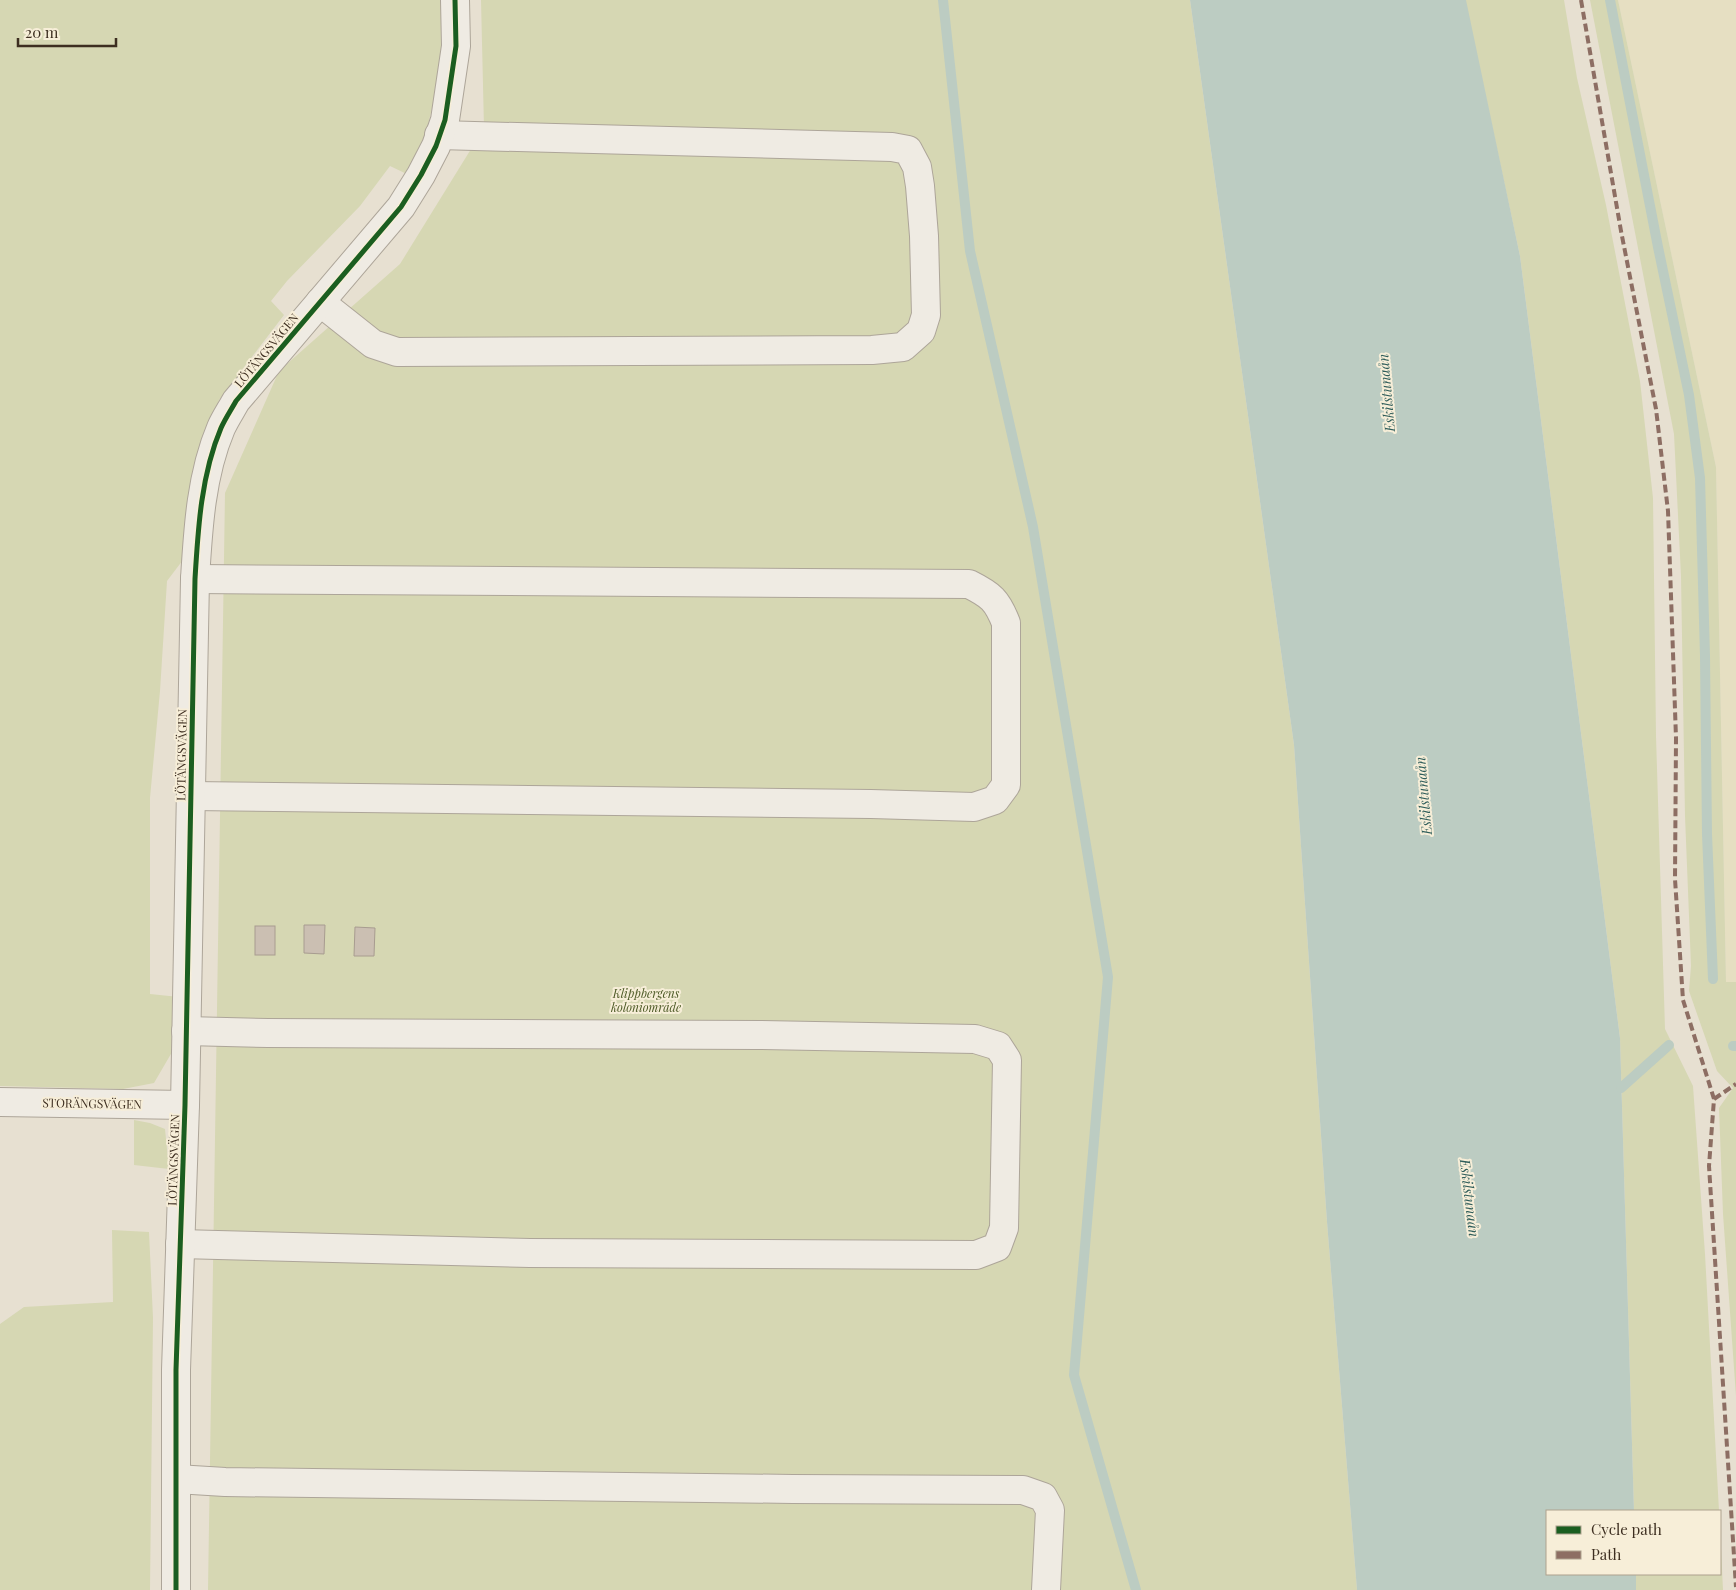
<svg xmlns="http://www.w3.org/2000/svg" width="1736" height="1590" font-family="'Playfair Display',serif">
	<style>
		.farmland { fill: #e6dfc2 }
		.green { fill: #d6d7b3 }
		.water { fill: #bcccc2 }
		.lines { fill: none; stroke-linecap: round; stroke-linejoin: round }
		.stream { stroke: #bcccc2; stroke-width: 10 }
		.building { fill: #cbbfb2; stroke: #a89c90 }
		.minor-casing { stroke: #ada599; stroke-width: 30 }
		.minor { stroke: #efebe3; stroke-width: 28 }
		.quiet { stroke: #8d6e63; stroke-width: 4; stroke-dasharray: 8 4; stroke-linecap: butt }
		.cycleway-casing { stroke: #f7eed8; stroke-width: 8 }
		.cycleway { stroke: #1b5e20; stroke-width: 5 }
		.labels { text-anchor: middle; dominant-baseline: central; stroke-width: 4; stroke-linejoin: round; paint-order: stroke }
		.street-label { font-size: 12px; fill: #3d2e20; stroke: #f7eed8 }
		.park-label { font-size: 12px; font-style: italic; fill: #4d5a26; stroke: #f7eed8 }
		.water-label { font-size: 14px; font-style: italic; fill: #2f5d5a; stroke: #f7eed8 }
	</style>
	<rect width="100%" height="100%" fill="#e7e0d1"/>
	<path class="farmland" d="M1618,0h118v982h-10l-10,-515z"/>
	<g class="green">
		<path d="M0,0h444l-1,61 -19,81 -13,34 -21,-10 -30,40 -73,75 -16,20 13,14 -65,85 -24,68 -6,84 -22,29 -7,110 -10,107v196l29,3 -4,50 -21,36 -31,6 -123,-3z"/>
		<path d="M481,0h709l104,745 33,477 30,368h-1149l17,-1097 54,-122 121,-107 84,-136z"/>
		<path d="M1465,0h99l13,78 29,127 34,176 13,117 3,238 9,293 28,57 12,168 14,257h-85l-14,-473 -100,-782z"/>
		<path d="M1590,0h28l98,467 10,515h10v414l-13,-182 -4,-106 14,-20 -16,-17 -28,-80 2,-25 -6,-150 -4,-240 -7,-142z"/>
		<path d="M134,1120l16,3 15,6 4,40 -35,-4z"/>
		<path d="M112,1230l37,2 4,86 -3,272h-150v-266l24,-17 89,-5z"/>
		<path d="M1720,1528l3,62h-87v-16h84z"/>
	</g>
	<path class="water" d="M1190,0h276l54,256 100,782 14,473h-87v63h89v16h-279l-30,-368 -33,-477z"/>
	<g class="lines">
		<g class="stream">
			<path d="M943,0l27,251 63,276 75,450 -34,398 62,215"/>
			<path d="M1610,0l48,247 31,148 11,83 5,178 2,178 6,145"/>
			<path d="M1733,1046h3"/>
			<path d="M1621,1088l48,-43"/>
		</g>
	</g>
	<g class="building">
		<path d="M304,925h21l-1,29 -20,-1z"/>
		<rect x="255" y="926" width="20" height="29"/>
		<path d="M355,927l20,1 -1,28h-20z"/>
	</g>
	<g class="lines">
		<g class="minor-casing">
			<g id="minor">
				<path d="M320,302l53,42 24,8 475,-2 31,-3 18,-16 5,-16 -2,-79 -4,-50 -3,-19 -9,-17 -16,-3 -453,-12"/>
				<path d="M191,796l680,8 103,3 21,-7 11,-15v-162c-9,-23 -15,-28 -37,-39l-774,-5"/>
				<path d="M0,1102l185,3"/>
				<path d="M180,1244l350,9 446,2 21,-8 7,-19 3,-168 -9,-14 -23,-7 -217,-4 -490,-2 -82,-2"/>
				<path d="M176,1479l49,3 568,7 230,1 20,7 7,13 -4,80"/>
				<path d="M176,1590v-220l9,-265 10,-526c3,-50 6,-104 26,-151 4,-9 10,-18 15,-27l165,-194 20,-32 15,-29 9,-26 11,-74 -1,-46"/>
			</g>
		</g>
		<use href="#minor" class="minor"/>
		<g class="quiet">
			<path d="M1581,0l40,231 35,178 12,102 8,227 -1,141 8,121 31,99 -5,67 27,421"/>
			<path d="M1714,1099l22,-15"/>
		</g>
		<g class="cycleway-casing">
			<path id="cycleway" d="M176,1590v-220l9,-265 10,-526c3,-50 6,-104 26,-151 4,-9 10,-18 15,-27l165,-194 20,-32 15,-29 9,-26 11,-74 -1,-46"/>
		</g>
		<use href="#cycleway" class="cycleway"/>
	</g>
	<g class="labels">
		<g class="street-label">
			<text transform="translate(266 350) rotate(-50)">LÖTÄNGSVÄGEN</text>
			<text transform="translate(181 755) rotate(-89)">LÖTÄNGSVÄGEN</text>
			<text transform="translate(92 1103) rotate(1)">STORÄNGSVÄGEN</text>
			<text transform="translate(173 1160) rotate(-88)">LÖTÄNGSVÄGEN</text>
		</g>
		<g class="park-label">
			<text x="646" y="993">Klippbergens<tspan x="646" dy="14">koloniområde</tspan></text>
		</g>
		<g class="water-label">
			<text transform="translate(1386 393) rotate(-95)">Eskilstunaån</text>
			<text transform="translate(1423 796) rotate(-95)">Eskilstunaån</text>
			<text transform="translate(1470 1198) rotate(83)">Eskilstunaån</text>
		</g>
	</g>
	<rect x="1546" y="1510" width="175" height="65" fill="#f7eed8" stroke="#ada18e"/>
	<rect x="1556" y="1526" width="25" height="8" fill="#1b5e20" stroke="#ada18e"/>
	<text x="1591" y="1535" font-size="15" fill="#3d2e20">Cycle path</text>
	<rect x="1556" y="1551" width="25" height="8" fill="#8d6e63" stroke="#ada18e"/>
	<text x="1591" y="1560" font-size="15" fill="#3d2e20">Path</text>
	<path d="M18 38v8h98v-8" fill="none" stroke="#3d2e20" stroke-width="2.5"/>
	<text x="25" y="38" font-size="15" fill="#3d2e20" stroke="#f7eed8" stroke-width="4" paint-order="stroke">20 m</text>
</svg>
